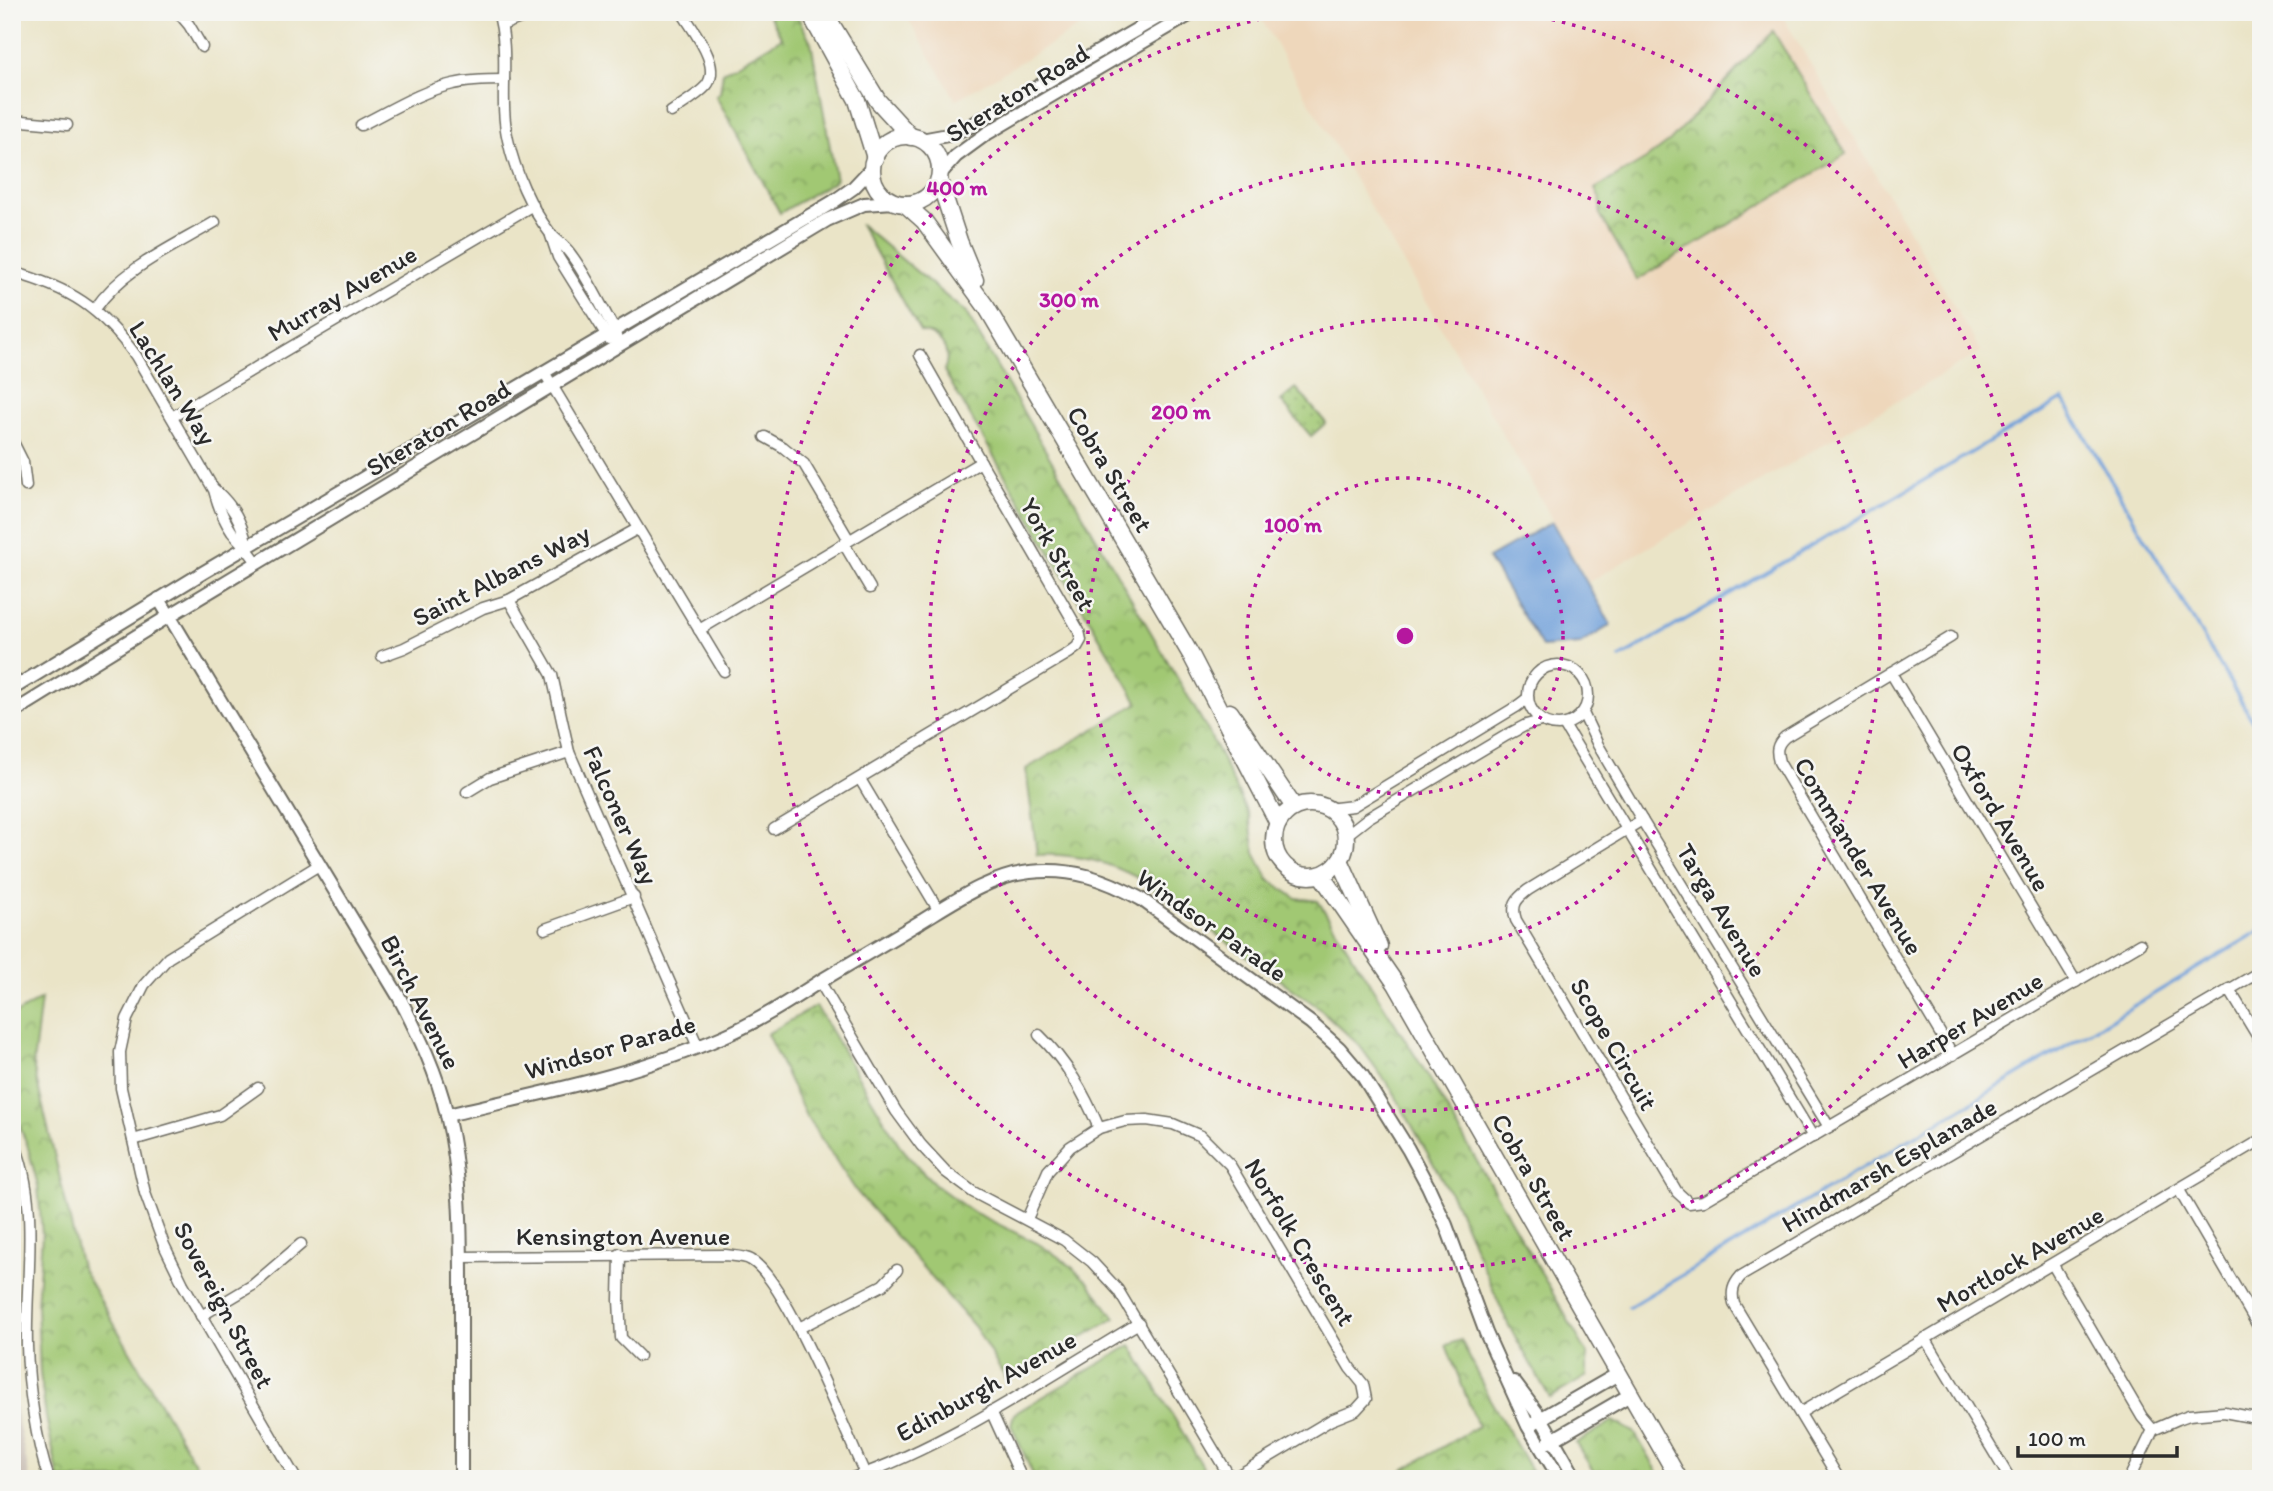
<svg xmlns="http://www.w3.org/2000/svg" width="2273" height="1491" font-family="Itim,sans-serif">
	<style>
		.built { fill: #eed7bb }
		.industrial { fill: #ccc2b9 }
		.park { fill: url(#park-crowns); stroke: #667a4f; stroke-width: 2 }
		.garden { fill: url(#garden-dots); stroke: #667a4f; stroke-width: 2 }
		.water { fill: #71a0da; stroke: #4e6682; stroke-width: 2 }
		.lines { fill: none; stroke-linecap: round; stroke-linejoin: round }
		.stream { stroke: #71a0da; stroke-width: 3.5 }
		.minor-casing { stroke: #6e6c62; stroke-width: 13 }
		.tertiary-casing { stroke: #6e6c62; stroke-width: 16 }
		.trunk-casing { stroke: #6e6c62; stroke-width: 19 }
		.minor { stroke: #fff; stroke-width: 10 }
		.tertiary { stroke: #fff; stroke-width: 12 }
		.trunk { stroke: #fff; stroke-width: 16 }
		.ring { fill: none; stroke: #b5179e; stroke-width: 3.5; stroke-dasharray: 3.5 7 }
		.labels { text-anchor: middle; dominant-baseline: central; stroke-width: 5; stroke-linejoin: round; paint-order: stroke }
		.street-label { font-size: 26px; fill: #2b2b2b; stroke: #f6f6f2 }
		.centre { fill: #b5179e; stroke: #f6f6f2; stroke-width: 3.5 }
		.ring-label { font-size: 21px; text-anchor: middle; font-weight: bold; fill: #b5179e; stroke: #f6f6f2; stroke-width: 5; stroke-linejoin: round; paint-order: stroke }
	</style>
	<defs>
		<pattern id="park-crowns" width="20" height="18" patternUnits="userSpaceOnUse" patternTransform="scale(1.75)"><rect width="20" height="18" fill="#a1c873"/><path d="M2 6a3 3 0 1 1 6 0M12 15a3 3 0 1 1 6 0" fill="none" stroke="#83a35f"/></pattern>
		<pattern id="garden-dots" width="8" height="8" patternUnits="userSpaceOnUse" patternTransform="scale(1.75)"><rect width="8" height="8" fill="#a1c873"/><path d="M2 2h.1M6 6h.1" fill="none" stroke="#83a35f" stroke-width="1.8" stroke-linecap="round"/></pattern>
	</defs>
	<rect width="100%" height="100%" fill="#f6f6f2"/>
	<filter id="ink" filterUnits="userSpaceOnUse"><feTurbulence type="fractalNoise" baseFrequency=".0143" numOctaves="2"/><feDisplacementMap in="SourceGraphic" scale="14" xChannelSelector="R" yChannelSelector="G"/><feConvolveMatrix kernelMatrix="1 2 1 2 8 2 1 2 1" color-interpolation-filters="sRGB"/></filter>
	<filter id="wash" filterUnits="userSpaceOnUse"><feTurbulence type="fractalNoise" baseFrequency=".00686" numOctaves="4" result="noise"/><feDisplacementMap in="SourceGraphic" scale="28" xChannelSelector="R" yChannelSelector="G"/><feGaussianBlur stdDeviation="1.57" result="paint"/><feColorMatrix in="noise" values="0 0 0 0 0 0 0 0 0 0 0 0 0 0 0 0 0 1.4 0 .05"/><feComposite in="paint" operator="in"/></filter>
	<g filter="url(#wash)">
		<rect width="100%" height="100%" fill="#eae4c7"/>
		<g class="built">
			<path d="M904,12h201l-149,88z"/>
			<path d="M1257,12h523l201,340 -392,230z"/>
		</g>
		<path class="industrial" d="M12,1382l4,30 14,67h-18z"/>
		<g class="park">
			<path d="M767,12h28l16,30 25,138 -56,33 -64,-117 4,-3 3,-21 59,-34z"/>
			<path d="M1773,31l73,123 -209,126 -37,-66 1,-13 -6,-12 51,-30 24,-18z"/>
			<path d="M860,224l106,89 242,418 41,84 6,38 14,27 27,18 22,3 110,175 159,277v23l-37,22 -42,-74 -53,-122 -63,-112 -33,-45 -41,-38 -180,-129c-32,-17 -64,-25 -101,-23l-11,-86 112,-66 -194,-332c8,-19 -3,-37 -24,-40z"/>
			<path d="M41,999l-8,66 48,202 123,212h-145l-13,-62 -6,-44 -3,-67 5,-71 -4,-49 -11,-42 -15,-36v-92z"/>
			<path d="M816,1006l68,114 16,26 20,23 17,17 34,25 66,32 28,18 23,21 27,36 -108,63 -32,-54 -118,-135 -51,-76 -39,-82z"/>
			<path d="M1461,1340l27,56 48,83h-148l90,-53 -32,-81z"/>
			<path d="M1131,1345l79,134h-175l-24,-54 3,-11z"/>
			<path d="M1613,1421l21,11 28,47h-64l-22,-36z"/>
		</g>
		<path class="garden" d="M1296,388l30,35 -15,13 -30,-35z"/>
		<path class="water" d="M1552,522l59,103 -31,19 -38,3 -54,-89z"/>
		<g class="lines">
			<g class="stream">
				<path d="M1620,658l443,-259 198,336"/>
				<path d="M1629,1307l632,-377"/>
			</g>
		</g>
	</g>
	<g filter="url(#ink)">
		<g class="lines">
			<g class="minor-casing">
				<g id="minor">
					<path d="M178,12l11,13 13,22"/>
					<path d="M498,12c13,42 0,86 10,128 7,32 22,67 42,93 6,7 14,12 19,19 18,23 32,54 46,79l3,15"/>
					<path d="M502,25l34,-13"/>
					<path d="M671,112c11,-8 26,-16 35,-26 17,-20 -13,-55 -24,-74"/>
					<path d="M12,120l55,5"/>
					<path d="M361,125c30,-15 60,-34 92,-41 17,-4 34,-4 51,-4"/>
					<path d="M551,236l7,21 51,82"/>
					<path d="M12,272c58,16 88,35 124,84l78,134c4,15 9,29 18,42 9,11 18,19 25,31"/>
					<path d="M95,309c28,-41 78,-62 120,-87"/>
					<path d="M920,355l61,107"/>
					<path d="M544,372l180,299"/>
					<path d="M172,417l361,-212"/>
					<path d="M765,437l18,10 21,17 45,76"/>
					<path d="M12,440l11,22 3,24"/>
					<path d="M215,490c19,17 26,31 32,55"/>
					<path d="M844,544l26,44"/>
					<path d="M509,600l43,75 17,77 129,295"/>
					<path d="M699,630l282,-168 98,169 2,9 -4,7 -8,6 -295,176"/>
					<path d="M1951,637l-166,100c-9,8 -9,14 -6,25l174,293"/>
					<path d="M382,656l22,-8 79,-40 26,-8 128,-71"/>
					<circle cx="1558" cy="695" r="30"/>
					<path d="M1891,673l185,309"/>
					<path d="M1583,713l15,32 44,75 187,307"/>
					<path d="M1564,725l249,412"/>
					<path d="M860,779l79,132"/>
					<path d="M467,792l23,-14 79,-26"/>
					<path d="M1327,809l26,-3 163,-99 12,-9"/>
					<path d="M1642,820l-114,70c-12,9 -17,15 -12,30l161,272 12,11 14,-2 437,-257"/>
					<path d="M1345,836l23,-18 139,-83 19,-10 15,-4"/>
					<path d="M545,929l89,-32"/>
					<path d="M820,982l76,129 25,34 25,27 27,20 91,48 28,22 26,28 113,189"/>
					<path d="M2229,989l32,53"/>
					<path d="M1039,1035c28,27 45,58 60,93"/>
					<path d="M12,1138c29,66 13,139 15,208 1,39 9,96 22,133"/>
					<path d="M133,1140l87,-25 38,-27"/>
					<path d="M2179,1190l82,141"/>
					<path d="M1027,1219l21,-48 22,-24 29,-19 26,-7 22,-1 26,4 28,12 29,29 120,203 13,16 3,15 -10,11 -25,10 -99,59"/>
					<path d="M620,1254l-1,46 2,38 18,18"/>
					<path d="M461,1257l264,-2c7,1 20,1 26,5 35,20 94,171 114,214"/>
					<path d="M2053,1265l89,152 11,13"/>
					<path d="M201,1316l52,-31 48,-41"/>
					<path d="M799,1328l84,-43 14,-15"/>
					<path d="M1925,1338l85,141"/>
					<path d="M991,1411l31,68"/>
					<path d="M1800,1413l461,-273"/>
					<path d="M296,1479l-113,-195 -19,-39 -19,-52 -24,-105 -1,-36 7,-33 17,-34 24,-27 151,-93"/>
					<path d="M850,1479c99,-34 198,-102 289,-156"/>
					<path d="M1839,1479l-105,-175c-3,-12 -1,-19 7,-28l520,-305"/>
					<path d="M2129,1479l24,-49 25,-11 11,-4 35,-3 37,7"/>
				</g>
			</g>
			<g class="tertiary-casing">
				<g id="tertiary">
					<path d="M921,140l27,-5 22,-9 197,-114"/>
					<path d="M940,174l16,-18 30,-22 208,-122"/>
					<path d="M159,599l240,398c20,38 38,76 48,118 15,61 14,125 14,187 0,59 0,118 0,177"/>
					<path d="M12,689l192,-117 629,-370 20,-14 19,-20"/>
					<path d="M12,713l157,-97 658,-396 37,-16 30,-2"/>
					<path d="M447,1115c93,-22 188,-40 275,-78 35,-15 66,-35 97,-55 34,-20 67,-40 101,-60 33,-20 70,-46 110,-50 41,-5 75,7 111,27l170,124 28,25 23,27 46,74 20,37 18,39 40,108 42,93 32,53"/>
					<path d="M1514,1382l27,36 35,61"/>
					<path d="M1535,1422l83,-48"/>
					<path d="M1549,1442l81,-47"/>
				</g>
			</g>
			<g class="trunk-casing">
				<g id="trunk">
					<path d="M809,12l48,88 18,58"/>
					<path d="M824,12l54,89 33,36"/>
					<circle cx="906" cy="170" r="34"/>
					<path d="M939,180l20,61 16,39"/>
					<path d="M905,204l19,17 63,87 204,347 87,168"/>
					<path d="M1230,712l64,95"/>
					<circle cx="1310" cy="840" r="36"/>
					<path d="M1340,860l39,86"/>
					<path d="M1321,875l75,109 283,495"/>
				</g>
			</g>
			<use href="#minor" class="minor"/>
			<use href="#tertiary" class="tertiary"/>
			<use href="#trunk" class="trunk"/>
		</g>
	</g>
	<g class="ring">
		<circle cx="1405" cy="636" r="158"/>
		<circle cx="1405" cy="636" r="317"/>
		<circle cx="1405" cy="636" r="475"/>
		<path d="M1521 13A634 634 0 1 1 1289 13"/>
	</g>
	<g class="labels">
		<g class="street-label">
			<text transform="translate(1017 93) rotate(-32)">Sheraton Road</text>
			<text transform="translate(342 293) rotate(-30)">Murray Avenue</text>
			<text transform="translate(173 383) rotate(58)">Lachlan Way</text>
			<text transform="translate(438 428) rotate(-31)">Sheraton Road</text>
			<text transform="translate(1110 469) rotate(59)">Cobra Street</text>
			<text transform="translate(1058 554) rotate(60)">York Street</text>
			<text transform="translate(501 575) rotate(-27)">Saint Albans Way</text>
			<text transform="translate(621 815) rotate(66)">Falconer Way</text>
			<text transform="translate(2001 817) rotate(59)">Oxford Avenue</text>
			<text transform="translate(1859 856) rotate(59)">Commander Avenue</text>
			<text transform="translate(1722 910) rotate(59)">Targa Avenue</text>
			<text transform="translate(1212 925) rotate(35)">Windsor Parade</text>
			<text transform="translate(421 1002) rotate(63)">Birch Avenue</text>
			<text transform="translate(1970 1020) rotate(-31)">Harper Avenue</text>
			<text transform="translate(1614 1044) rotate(60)">Scope Circuit</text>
			<text transform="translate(610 1047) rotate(-16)">Windsor Parade</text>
			<text transform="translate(1889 1165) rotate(-30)">Hindmarsh Esplanade</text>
			<text transform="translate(1534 1177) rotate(60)">Cobra Street</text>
			<text x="623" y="1236">Kensington Avenue</text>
			<text transform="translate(1300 1242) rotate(59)">Norfolk Crescent</text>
			<text transform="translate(2020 1259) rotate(-30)">Mortlock Avenue</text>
			<text transform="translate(224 1305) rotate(62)">Sovereign Street</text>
			<text transform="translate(986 1386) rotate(-29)">Edinburgh Avenue</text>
		</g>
	</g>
	<circle cx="1405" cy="636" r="10" class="centre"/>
	<g class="ring-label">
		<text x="957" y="195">400 m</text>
		<text x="1069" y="307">300 m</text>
		<text x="1181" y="419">200 m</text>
		<text x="1293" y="532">100 m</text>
	</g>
	<rect width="2273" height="1491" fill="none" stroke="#f6f6f2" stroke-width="42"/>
	<path d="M2018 1446v10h159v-10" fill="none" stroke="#2b2b2b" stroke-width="3.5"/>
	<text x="2028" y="1446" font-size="21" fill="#2b2b2b" stroke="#f6f6f2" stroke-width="5" paint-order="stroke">100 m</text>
</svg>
